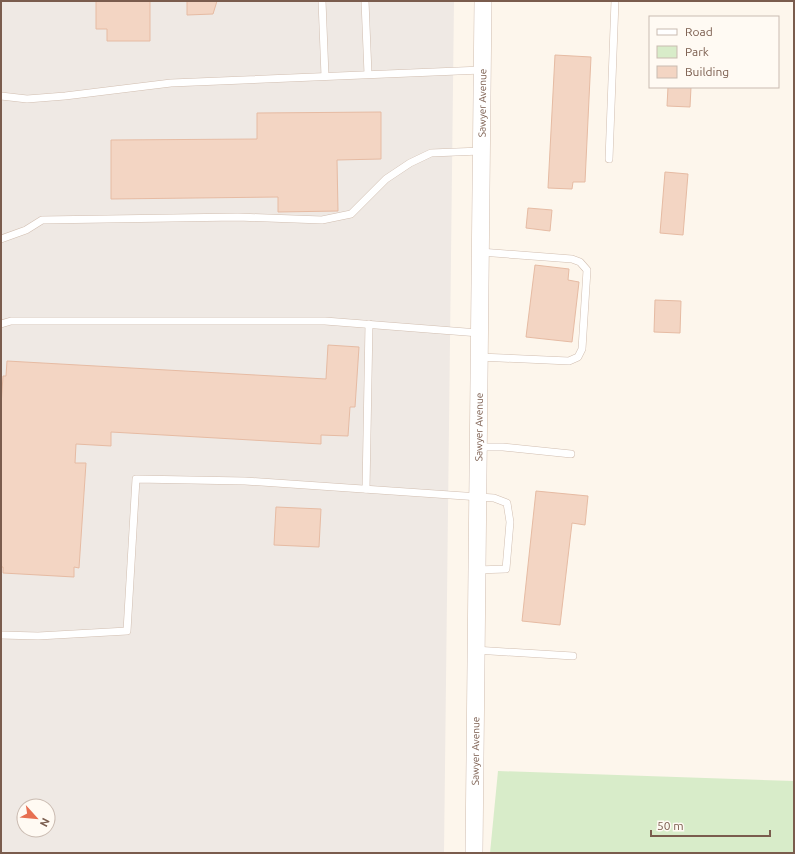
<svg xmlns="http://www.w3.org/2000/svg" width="795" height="854" font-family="Ubuntu,sans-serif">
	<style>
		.industrial { fill: #efe9e4; fill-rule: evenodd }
		.green { fill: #d8ecc9 }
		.building { fill: #f3d5c3; stroke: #e6bba3 }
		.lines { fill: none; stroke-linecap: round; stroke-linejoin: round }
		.service-casing { stroke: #d1beb0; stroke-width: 8 }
		.tertiary-casing { stroke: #d1beb0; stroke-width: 18 }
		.service { stroke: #fff; stroke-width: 7 }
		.tertiary { stroke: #fff; stroke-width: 17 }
		.labels { text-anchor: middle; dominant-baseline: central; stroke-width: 3.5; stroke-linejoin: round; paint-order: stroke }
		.street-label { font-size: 10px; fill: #7a5c4d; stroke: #fffaf3 }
	</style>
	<rect width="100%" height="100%" fill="#fdf6ec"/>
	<path class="industrial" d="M1,1h453l-10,852h-443zM24,806h24v24h-24z"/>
	<path class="green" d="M498,771l296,10v72h-304z"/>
	<g class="building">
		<path d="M96,1h54v40h-43v-12h-11z"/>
		<path d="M187,1h30l-4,13 -26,1z"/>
		<path d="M555,55l36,2 -6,125h-12l-1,7 -24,-1z"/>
		<path d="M668,87h23l-1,20 -23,-1z"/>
		<path d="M381,112v47l-44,1 1,51 -60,1v-15l-167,2v-59l146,-1v-26z"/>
		<path d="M665,172l23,2 -5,61 -23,-2z"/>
		<path d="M528,208l24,2 -2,21 -24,-3z"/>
		<path d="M535,265l34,4 -1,11 11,2 -7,60 -46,-5z"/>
		<path d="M655,300l26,1 -1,32 -26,-1z"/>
		<path d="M328,345l31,2 -4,60h-5l-2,29 -27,-1v9l-210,-12v14l-35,-2 -1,19h11l-7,105 -5,-1v10l-71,-4v-6h-2v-161l2,-30h3l1,-15 319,18z"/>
		<path d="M536,491l52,5 -3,29 -13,-2 -12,102 -38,-4z"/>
		<path d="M276,507l45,2 -2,38 -45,-2z"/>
	</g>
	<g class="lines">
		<g class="service-casing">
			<g id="service">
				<path d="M322,1l3,75"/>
				<path d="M365,1l3,73"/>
				<path d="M1,96l26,3 38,-3 106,-13 311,-13"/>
				<path d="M609,159l6,-158"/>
				<path d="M1,239l25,-9 16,-10 196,-3 84,3 29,-6 35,-35 24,-16 21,-10 50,-2"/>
				<path d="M1,324l10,-3h314l154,12"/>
				<path d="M479,357l90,4 9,-4 4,-8 5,-79 -7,-8 -8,-3 -92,-7"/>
				<path d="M478,447h25l68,7"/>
				<path d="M366,489l3,-165"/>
				<path d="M1,635l37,1 89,-5 9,-152 109,2 249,17 13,5 3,19 -4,47 -30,1"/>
				<path d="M475,650l98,6"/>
			</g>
		</g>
		<g class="tertiary-casing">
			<g id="tertiary">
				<path id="s1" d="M474,853l9,-852"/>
			</g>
		</g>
		<use href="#service" class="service"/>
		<use href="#tertiary" class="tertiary"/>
	</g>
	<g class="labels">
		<g class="street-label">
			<text stroke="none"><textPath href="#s1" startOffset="750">Sawyer Avenue</textPath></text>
			<text stroke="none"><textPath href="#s1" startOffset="426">Sawyer Avenue</textPath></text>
			<text stroke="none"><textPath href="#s1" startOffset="102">Sawyer Avenue</textPath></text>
		</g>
	</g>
	<rect width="795" height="854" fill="none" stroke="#7a5c4d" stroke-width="4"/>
	<rect x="649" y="16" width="130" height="72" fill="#fffaf3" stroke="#cabbb1"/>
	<rect x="657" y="29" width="20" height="6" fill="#ffffff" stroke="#cabbb1"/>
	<text x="685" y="36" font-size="12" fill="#7a5c4d">Road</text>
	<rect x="657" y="46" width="20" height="12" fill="#d8ecc9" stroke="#cabbb1"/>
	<text x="685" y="56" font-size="12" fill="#7a5c4d">Park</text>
	<rect x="657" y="66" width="20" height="12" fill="#f3d5c3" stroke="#cabbb1"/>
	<text x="685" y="76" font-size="12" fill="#7a5c4d">Building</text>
	<g transform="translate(36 818) rotate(117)"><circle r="19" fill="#fffaf3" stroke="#cabbb1"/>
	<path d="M0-3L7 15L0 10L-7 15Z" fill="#e76f51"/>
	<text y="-6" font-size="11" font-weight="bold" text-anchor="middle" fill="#7a5c4d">N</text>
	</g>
	<path d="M651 830v6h119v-6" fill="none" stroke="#7a5c4d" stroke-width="2"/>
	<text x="657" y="830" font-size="12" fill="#7a5c4d" stroke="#fffaf3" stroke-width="3" paint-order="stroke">50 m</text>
</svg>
